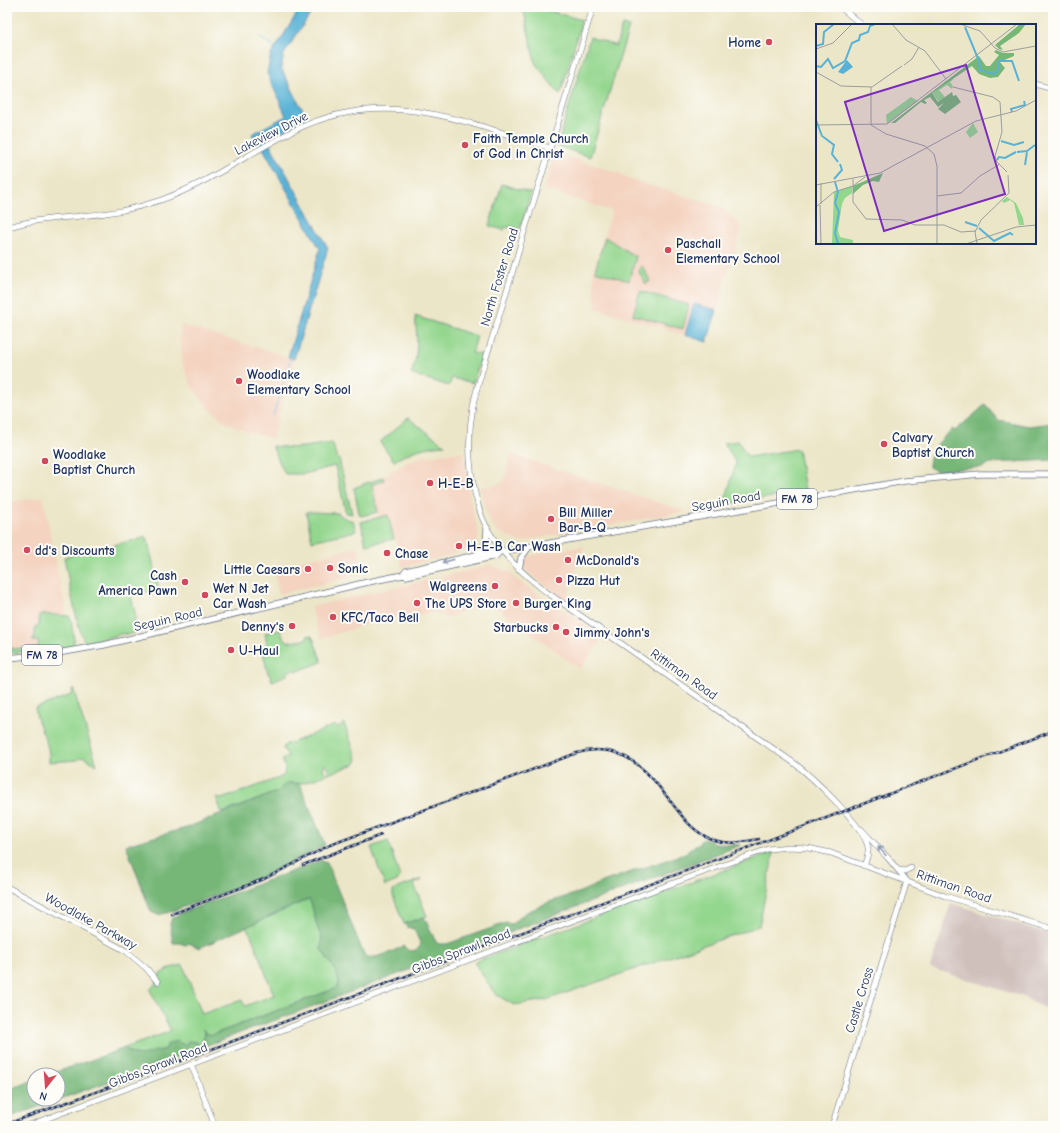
<svg xmlns="http://www.w3.org/2000/svg" width="1060" height="1133" font-family="'Comic Neue',sans-serif">
	<style>
		.built { fill: #f4d3c0 }
		.industrial { fill: #d0c0bc }
		.green { fill: #93d68d; stroke: #578276 }
		.forest { fill: #76b778; stroke: #48736b }
		.water { fill: #59b2d6; stroke: #3a709a }
		.lines { fill: none; stroke-linecap: round; stroke-linejoin: round }
		.stream { stroke: #59b2d6; stroke-width: 1 }
		.secondary-casing { stroke: #646f83; stroke-width: 6 }
		.primary-casing { stroke: #646f83; stroke-width: 7 }
		.secondary { stroke: #fff; stroke-width: 5 }
		.primary { stroke: #fff; stroke-width: 5.5 }
		.rail-casing { stroke: #1b2f5e; stroke-width: 2.5 }
		.rail { stroke: #fdfcf7; stroke-width: 1; stroke-dasharray: 3; stroke-linecap: butt }
		.oneway { stroke: #8d97ae }
		.poi-dot { fill: #d1495b; stroke: #fdfcf7; stroke-width: 1.5 }
		.labels { text-anchor: middle; dominant-baseline: central; stroke-width: 4; stroke-linejoin: round; paint-order: stroke }
		.shield { fill: #fdfcf7; stroke: #5f6c8c; stroke-width: 1 }
		.shield-label { font-size: 12px; font-weight: bold; fill: #1b2f5e }
		.poi-label { font-size: 13px; font-weight: bold; fill: #1b2f5e; stroke: #fdfcf7; text-anchor: start }
		.street-label { font-size: 13px; fill: #1b2f5e; stroke: #fdfcf7 }
		.inset-river { fill: none; stroke: #59b2d6; stroke-width: 2 }
		.inset-road { fill: none; stroke: #989d9e; stroke-width: 1 }
		.view { fill: #7b2cbf; fill-opacity: 0.15; stroke: #7b2cbf; stroke-width: 2 }
		.inset-edge { fill: none; stroke: #1b2f5e; stroke-width: 2 }
	</style>
	<rect width="100%" height="100%" fill="#fdfcf7"/>
	<filter id="ink" filterUnits="userSpaceOnUse"><feTurbulence type="fractalNoise" baseFrequency=".025" numOctaves="2"/><feDisplacementMap in="SourceGraphic" scale="8" xChannelSelector="R" yChannelSelector="G"/><feConvolveMatrix kernelMatrix="1 2 1 2 8 2 1 2 1" color-interpolation-filters="sRGB"/></filter>
	<filter id="wash" filterUnits="userSpaceOnUse"><feTurbulence type="fractalNoise" baseFrequency=".012" numOctaves="4" result="noise"/><feDisplacementMap in="SourceGraphic" scale="16" xChannelSelector="R" yChannelSelector="G"/><feGaussianBlur stdDeviation="0.9" result="paint"/><feColorMatrix in="noise" values="0 0 0 0 0 0 0 0 0 0 0 0 0 0 0 0 0 1.4 0 .05"/><feComposite in="paint" operator="in"/></filter>
	<g filter="url(#wash)">
		<rect width="100%" height="100%" fill="#ece6c8"/>
		<g class="built">
			<path d="M555,153l67,21 1,3 98,30 21,20 -35,115 -111,-34 -3,-36 19,-61 -68,-22z"/>
			<path d="M181,325l114,34 -23,79 -26,-7 -21,-9 -16,-14 -8,-10 -9,-11 -9,-22 -3,-25z"/>
			<path d="M465,452l6,52 8,32 -4,11 -20,7 -53,13 -6,-28h-2l-6,-23 -9,2 -7,-33 12,-5 -1,-3 25,-15 14,-5 19,-3z"/>
			<path d="M511,454l173,57 1,1 -117,20 -48,10 -23,-11 -9,-13 -8,-31h9l14,-4z"/>
			<path d="M43,497l29,146 -47,7h-18v-148z"/>
			<path d="M584,546l-18,54 -19,-13 -21,-17 -3,-6 1,-5 4,-3z"/>
			<path d="M358,547l6,27 -85,20 -6,-27z"/>
			<path d="M488,564l23,9 3,5 84,56 1,9 -19,26 -77,-56 1,-3 -13,-5 -20,4 -25,9 -10,-6 -38,5 -25,5 -23,8 -29,8 -11,-31 174,-40z"/>
		</g>
		<path class="industrial" d="M951,903l102,32v77l-32,-16 -91,-28z"/>
		<g class="green">
			<path d="M523,7h13l46,13 -22,75 -25,-32z"/>
			<path d="M622,25l7,2 -39,130 -33,-11 33,-109 26,9z"/>
			<path d="M502,184l29,9 -11,36 -10,-3 -1,2 -4,-1 -1,3 -15,-4z"/>
			<path d="M605,237l31,20 -7,24 -34,-10z"/>
			<path d="M642,266l8,14 -1,2 -3,2 -7,-12 1,-5z"/>
			<path d="M640,291l49,14 -6,24 -50,-14z"/>
			<path d="M415,316l62,20 -5,17 10,2 -9,28 -21,-5 -3,8 -38,-12c8,-18 6,-39 4,-58z"/>
			<path d="M408,418l37,27c-19,1 -35,6 -51,16l-14,-19z"/>
			<path d="M738,441l10,16 50,-8 7,41 -13,4 -66,10 -1,-3 11,-38 -12,-20z"/>
			<path d="M332,443l1,1 3,12 3,3 13,55 -6,-1 -11,-47 -31,8h-19l-13,-28 24,2z"/>
			<path d="M383,477l1,3 -12,5 6,27 -17,4 -2,-3 -5,-25 15,-6 2,2v-2z"/>
			<path d="M306,512l32,1c4,4 9,7 15,7l3,11 -44,10z"/>
			<path d="M388,515l6,24 -28,6 -5,-23z"/>
			<path d="M147,537l12,52 -28,6 5,23 -2,2 1,4 2,1 2,5 -1,2 -12,3 -1,-2 -25,7 -15,2c-7,-8 -18,-70 -21,-85z"/>
			<path d="M42,614l27,2 2,3 3,20 -1,7 -25,4 -37,3 -2,-2v-4l2,-1 1,3 27,-2 -1,-6h-5v-3l2,-1v-11h4v-11z"/>
			<path d="M280,630l4,9h2l2,3h2v-2l2,2 15,-3v-3l3,-1 3,3 9,24 -24,9 -6,-1 -5,2v3l-15,6 -2,-6 -2,-1 -6,-26 3,-1 2,-4 -2,-10z"/>
			<path d="M73,688l24,77 -14,-8 -6,3 -28,2c2,-20 -12,-35 -14,-54l36,-13z"/>
			<path d="M344,723l13,36 -2,5 -27,10 -1,-3 2,-2 -4,-5 -2,5 3,6 -23,8h-17l-6,8 -58,22 -6,-16 5,2 3,-1 55,-20 5,-3 1,-7 -3,-8 6,-3 -5,-9 3,-4 5,-1 44,-18 2,2 5,-1v-2z"/>
			<path d="M388,841l12,36 -3,4 -12,5 -14,-39z"/>
			<path d="M774,852l-15,74 -213,74 -32,5 -19,-11 -21,-32z"/>
			<path d="M422,879v1l-8,4 13,32 -23,8 -11,-28v-5l3,-2z"/>
			<path d="M309,899l3,7 6,23 4,9 -1,11c7,12 17,21 18,35l-5,5 -122,46 -7,-2 -2,-4 2,6 -6,12 -3,-5 -11,3 -7,-3c-15,8 -38,21 -53,6l46,-17 -21,-41 6,-7 4,-9 10,-6 13,-3 19,49 40,-14 3,6 29,-11 -23,-60 -5,-8z"/>
		</g>
		<g class="forest">
			<path d="M985,405l13,15 31,6 24,-3v37l-63,3 -7,4 -46,4 -8,-4c0,-16 13,-29 24,-38l2,2z"/>
			<path d="M286,783l14,1 25,61 -51,27 -30,13 -74,27 -12,3 -7,-3 -25,-67 60,-17 93,-37z"/>
			<path d="M705,839l7,3 2,2 27,1 -449,169 -93,34 6,-13 -2,-6 2,4 7,2 122,-46 5,-5c-1,-14 -11,-23 -18,-35l1,-11 -4,-9 -6,-23 -3,-7 -110,49 -10,-5 -3,2 -7,-2h-6l-3,-19 2,-6 9,-5 141,-53 1,2 4,1 35,87 3,6c9,5 30,-6 39,-10l5,5 7,-1 5,-5 -7,-16 -7,-2 -3,-3 20,-7 12,25 3,2h8l59,-21 6,1 6,-6 9,-6 22,-10 29,-9 27,-12 82,-28 2,-4 11,-5v-3z"/>
			<path d="M178,1040v2l7,3 3,-4 8,1 2,5 -1,3 -190,68v-28l27,-10v19h24v-24h-10l77,-27c10,11 18,7 30,3 4,-1 6,0 10,-2l1,-4z"/>
		</g>
		<g class="water">
			<path d="M301,7h14l-31,47 -3,14 26,50 -40,21 61,109 -34,111 -6,-2 32,-108 -60,-106 -3,1 -5,-10 34,-18 -19,-43 4,-18z"/>
			<path d="M694,304l23,6 -10,32 -22,-7z"/>
		</g>
		<g class="lines">
			<g class="stream">
				<path d="M259,37l18,11"/>
				<path d="M273,416l18,-58"/>
			</g>
		</g>
	</g>
	<g filter="url(#ink)">
		<g class="lines">
			<g class="secondary-casing">
				<g id="secondary">
					<path d="M593,7c-23,78 -47,155 -71,232 -10,36 -21,71 -32,106 -6,20 -13,40 -17,61 -6,33 -4,67 5,99 9,36 39,64 67,86l249,172c17,13 72,64 74,85 1,6 -2,12 -4,18"/>
					<path d="M840,7l22,18"/>
					<path d="M1035,84l18,5"/>
					<path d="M7,228c24,-9 49,-9 74,-12 28,-2 54,-7 80,-16 48,-17 89,-48 134,-70 90,-44 167,-9 255,18"/>
					<path d="M861,829l27,29 19,23"/>
					<path d="M899,870l6,1 6,-3"/>
					<path d="M7,887l119,64 20,17 12,14"/>
					<path d="M191,1064l24,62"/>
					<path d="M27,1126l630,-237 111,-40 22,-2 18,1 23,5 114,43 108,33"/>
					<path d="M832,1126l75,-245"/>
				</g>
			</g>
			<g class="primary-casing">
				<g id="primary">
					<path d="M477,554c9,-8 10,-14 10,-26"/>
					<path d="M519,569l2,-11 8,-11"/>
					<path d="M403,575l3,-4 88,-20 5,1 406,-71 75,-7h73"/>
					<path d="M7,658l45,-4 52,-9 264,-63 35,-7 3,1 90,-20 3,-4"/>
				</g>
			</g>
			<use href="#secondary" class="secondary"/>
			<use href="#primary" class="primary"/>
			<g class="rail-casing">
				<g id="rail">
					<path d="M303,865l78,-30"/>
					<path d="M172,914l92,-35 66,-34 247,-92c39,-11 65,10 87,40 15,18 26,39 50,47 15,5 30,2 45,-1"/>
					<path d="M7,1124l133,-48 655,-246 258,-99"/>
				</g>
			</g>
			<use href="#rail" class="rail"/>
		</g>
		<defs><path id="oneway-shaft" d="M-6 0H5M1.5-3L5.5 0L1.5 3" fill="none" stroke-width="1.6" stroke-linecap="round" stroke-linejoin="round"/></defs>
		<g class="oneway">
			<use href="#oneway-shaft" transform="translate(448 561) rotate(166)"/>
			<use href="#oneway-shaft" transform="translate(882 851) rotate(-132)"/>
		</g>
	</g>
	<g class="poi-dot">
		<circle cx="769" cy="42" r="4"/>
		<circle cx="465" cy="145" r="4"/>
		<circle cx="668" cy="250" r="4"/>
		<circle cx="239" cy="381" r="4"/>
		<circle cx="884" cy="444" r="4"/>
		<circle cx="45" cy="461" r="4"/>
		<circle cx="430" cy="483" r="4"/>
		<circle cx="551" cy="519" r="4"/>
		<circle cx="459" cy="546" r="4"/>
		<circle cx="27" cy="550" r="4"/>
		<circle cx="387" cy="553" r="4"/>
		<circle cx="568" cy="560" r="4"/>
		<circle cx="330" cy="568" r="4"/>
		<circle cx="308" cy="569" r="4"/>
		<circle cx="559" cy="580" r="4"/>
		<circle cx="185" cy="582" r="4"/>
		<circle cx="495" cy="586" r="4"/>
		<circle cx="205" cy="595" r="4"/>
		<circle cx="417" cy="603" r="4"/>
		<circle cx="516" cy="603" r="4"/>
		<circle cx="333" cy="617" r="4"/>
		<circle cx="292" cy="626" r="4"/>
		<circle cx="556" cy="627" r="4"/>
		<circle cx="566" cy="632" r="4"/>
		<circle cx="231" cy="650" r="4"/>
	</g>
	<g class="labels">
		<g class="shield">
			<rect x="777" y="489" width="40" height="20" rx="3"/>
			<rect x="22" y="645" width="40" height="20" rx="3"/>
		</g>
		<g class="shield-label">
			<text x="797" y="499">FM 78</text>
			<text x="42" y="655">FM 78</text>
		</g>
		<g class="poi-label">
			<text x="761" y="42" text-anchor="end">Home</text>
			<text x="473" y="138">Faith Temple Church<tspan x="473" dy="15">of God in Christ</tspan></text>
			<text x="676" y="243">Paschall<tspan x="676" dy="15">Elementary School</tspan></text>
			<text x="247" y="374">Woodlake<tspan x="247" dy="15">Elementary School</tspan></text>
			<text x="892" y="437">Calvary<tspan x="892" dy="15">Baptist Church</tspan></text>
			<text x="53" y="454">Woodlake<tspan x="53" dy="15">Baptist Church</tspan></text>
			<text x="438" y="483">H-E-B</text>
			<text x="559" y="512">Bill Miller<tspan x="559" dy="15">Bar-B-Q</tspan></text>
			<text x="467" y="546">H-E-B Car Wash</text>
			<text x="35" y="550">dd's Discounts</text>
			<text x="395" y="553">Chase</text>
			<text x="576" y="560">McDonald's</text>
			<text x="338" y="568">Sonic</text>
			<text x="300" y="569" text-anchor="end">Little Caesars</text>
			<text x="177" y="575" text-anchor="end">Cash<tspan x="177" dy="15">America Pawn</tspan></text>
			<text x="567" y="580">Pizza Hut</text>
			<text x="487" y="586" text-anchor="end">Walgreens</text>
			<text x="213" y="588">Wet N Jet<tspan x="213" dy="15">Car Wash</tspan></text>
			<text x="425" y="603">The UPS Store</text>
			<text x="524" y="603">Burger King</text>
			<text x="341" y="617">KFC/Taco Bell</text>
			<text x="284" y="626" text-anchor="end">Denny's</text>
			<text x="548" y="627" text-anchor="end">Starbucks</text>
			<text x="574" y="632">Jimmy John's</text>
			<text x="239" y="650">U-Haul</text>
		</g>
		<g class="street-label">
			<text transform="translate(271 133) rotate(-27)">Lakeview Drive</text>
			<text transform="translate(499 277) rotate(-73)">North Foster Road</text>
			<text transform="translate(726 501) rotate(-10)">Seguin Road</text>
			<text transform="translate(168 619) rotate(-13)">Seguin Road</text>
			<text transform="translate(684 674) rotate(35)">Rittiman Road</text>
			<text transform="translate(954 886) rotate(19)">Rittiman Road</text>
			<text transform="translate(91 921) rotate(29)">Woodlake Parkway</text>
			<text transform="translate(461 951) rotate(-21)">Gibbs Sprawl Road</text>
			<text transform="translate(859 1000) rotate(-73)">Castle Cross</text>
			<text transform="translate(158 1065) rotate(-21)">Gibbs Sprawl Road</text>
		</g>
	</g>
	<g transform="translate(816 24)">
		<rect width="220" height="220" fill="#ece6c8"/>
		<path d="M138,55l-4,3 3,4 -1,3 -5,-4 -8,5 6,7 -6,5 -7,-9 14,-12zM95,73l7,4 -31,23 -1,-9zM157,99l5,9 -8,6 -4,-6zM36,162v7l-7,5 -3,6 -4,26 2,7 13,3v4h-21l2,-52zM191,173l9,6 7,15 1,7h-5l-5,-22 -4,-3 -6,3 -2,-2z" fill="#93d68d"/>
		<path d="M204,0h6l-7,9 -19,13 3,4 -4,-1 -4,-4zM180,26l7,3h11v3l-14,6 5,6 -7,9 -8,1 -11,-4 -7,-8 -40,27 6,9 14,-10 1,4 3,-1 5,7 -16,12 -7,-5 6,-6 -6,4 -8,-10 -6,3 3,3 -2,1 -4,-2 -26,21h-4l88,-67 7,10h4l9,-11 -5,-3zM67,149l-4,9 -6,-1 -10,4 -10,9v-8z" fill="#76b778"/>
		<path d="M31,36l6,7 -10,7 -5,-2z" fill="#59b2d6"/>
		<path class="inset-river" d="M149,3l14,34 1,9 14,4 4,-4 1,-9h13l7,20M0,22l7,-2 1,-12 10,-8M0,42l5,1 7,-8 5,9 12,-7 7,-18 7,-3 1,-5 8,-3 2,-6 5,-2M196,88l-1,-3 14,-4 -1,-4M0,96l6,16 12,9 -2,9 6,8M185,117l13,4 10,-3M201,128l10,-1 8,-6M181,136l2,-3 6,1 11,-6M209,141l2,-13M18,155l8,-9 -2,-6M19,158l3,10 -3,11 4,9 -4,21 3,11M149,198l12,4M163,204l15,13 16,-8 3,2"/>
		<path class="inset-road" d="M76,0l14,16 19,11 21,28M144,0l20,7 15,17 8,4 33,-6M0,25l17,-6 19,-19M88,41l8,-6 7,-12M0,48l25,14 31,1 30,-21M137,63l40,10 7,5 2,30 -7,24 2,6 10,10M0,101l71,-1 130,-100M55,101v-38M55,101l15,9 39,12 9,8 3,12v78M37,155v23l13,17 36,1 13,5h29l17,7 15,-1M0,161l64,-12 96,-52 40,-10 20,-11M121,172l24,-3 19,-17 20,-12M5,180v-21M4,181l1,39M0,183l18,-15 19,-6 12,-9M150,220l50,-17 20,-2M161,220l-2,-12 6,-12 28,-27 -1,-18"/>
		<path class="view" d="M150,41l39,129 -121,37 -39,-129z"/>
		<rect width="220" height="220" class="inset-edge"/>
	</g>
	<rect width="1060" height="1133" fill="none" stroke="#fdfcf7" stroke-width="24"/>
	<g transform="translate(46 1087) rotate(197)"><circle r="19" fill="#fdfcf7" stroke="#a3aaba"/>
	<path d="M0-3L7 15L0 10L-7 15Z" fill="#d1495b"/>
	<text y="-6" font-size="11" font-weight="bold" text-anchor="middle" fill="#1b2f5e">N</text>
	</g>
</svg>
